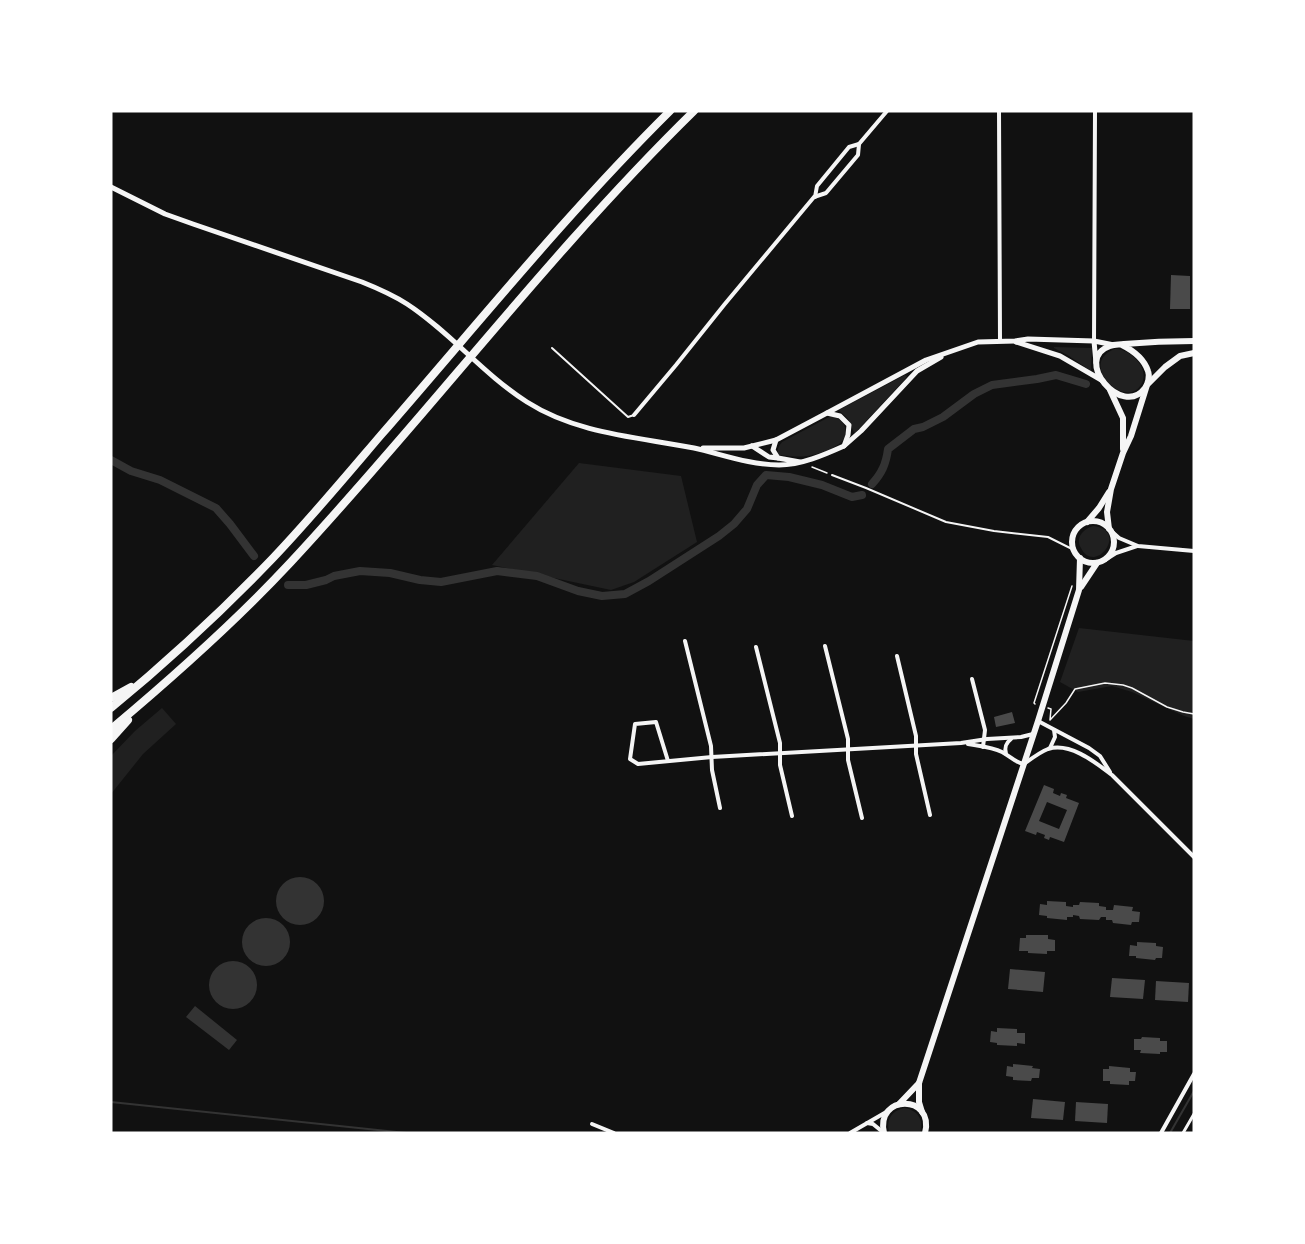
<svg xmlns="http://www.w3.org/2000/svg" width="1305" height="1244" font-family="'Archivo Narrow',sans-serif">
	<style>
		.green { fill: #202020 }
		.water { fill: #333 }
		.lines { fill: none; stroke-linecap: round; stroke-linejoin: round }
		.stream { stroke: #333; stroke-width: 2 }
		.canal { stroke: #333; stroke-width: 8 }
		.building { fill: #4a4a4a; fill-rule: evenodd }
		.path { stroke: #f5f5f5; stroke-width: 1.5 }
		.service { stroke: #f5f5f5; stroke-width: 2 }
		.pedestrian { stroke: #f5f5f5; stroke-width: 3 }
		.minor { stroke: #f5f5f5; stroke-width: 4 }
		.tertiary { stroke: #f5f5f5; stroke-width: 5 }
		.secondary { stroke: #f5f5f5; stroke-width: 6 }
		.motorway { stroke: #f5f5f5; stroke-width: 8 }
	</style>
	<rect width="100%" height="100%" fill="#111"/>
	<g class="green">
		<path d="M1054,347l38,1 -1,23 -22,-15 -15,-8z"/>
		<path d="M1115,349c14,-1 35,19 27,34 -15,30 -66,-20 -27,-34z"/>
		<path d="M905,375l2,1 -1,2 -51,55c-4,-4 -3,-9 -7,-14 -3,-4 -7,-6 -9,-9z"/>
		<path d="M831,416c14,3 21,18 8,28 -7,5 -18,9 -27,11 -11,3 -22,1 -33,0 -3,-5 0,-9 3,-13z"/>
		<path d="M579,463l102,13 16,66 -63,40 -23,8 -119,-25z"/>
		<path d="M1093,526c37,4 2,50 -12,22 -6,-10 2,-19 12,-22z"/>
		<path d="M1079,628l115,13v78l-10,-3 -52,-24 -20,-6 -34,6 -18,-10z"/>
		<path d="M162,708l14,16 -33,30 -32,40v-38l24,-25z"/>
		<path d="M904,1108c14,2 20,12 16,25l-31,-1c-3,-12 2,-21 15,-24z"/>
	</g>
	<g class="water">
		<circle cx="300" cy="901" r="24"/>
		<circle cx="266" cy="942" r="24"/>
		<circle cx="233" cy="985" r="24"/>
		<path d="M195,1006l42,34 -8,10 -43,-33z"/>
	</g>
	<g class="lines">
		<g class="stream">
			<path d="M111,1102l295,31"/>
			<path d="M1170,1133l24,-42"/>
		</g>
		<g class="canal">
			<path d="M111,460l20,11 29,9 56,28 14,16 24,32"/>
			<path d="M872,484c10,-11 14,-20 16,-35l26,-20 9,-2 20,-10 31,-23 18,-9 45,-6 19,-4 30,9"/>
			<path d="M288,585h18l20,-5 8,-4 26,-5 30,2 30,7 21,2 56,-11 40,5 41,15 24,5 23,-2 24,-13 70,-45 15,-12 13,-15 10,-24 9,-10 23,2 33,8 30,12 10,-2"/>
		</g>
	</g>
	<g class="building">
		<path d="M1171,275l19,1v33h-20z"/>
		<path d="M1012,712l3,11 -19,4 -2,-10z"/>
		<path d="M1044,785l10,4 -1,4 7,3 1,-3 6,2 -1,3 13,5 -15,39 -14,-5 -1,3 -5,-2 1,-3 -8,-3 -1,3 -11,-4zM1047,802l20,8 -8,19 -20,-8z"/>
		<path d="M1047,901l19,1v4l7,1v-2h6l1,-3 19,1v3l7,1v3h7l1,-5 19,2 -1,4 8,1 -1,10h-7l-1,3 -18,-2 -1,-3h-6v-3h-5l-2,3 -19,-1 -1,-3 -6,-1v2h-6v3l-20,-2v-2l-8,-1 1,-11 7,1z"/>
		<path d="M1026,935h22v4l7,1v11h-8v3l-19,-1v-2h-9l1,-13h6z"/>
		<path d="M1137,942l19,1v3l7,1 -1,11h-6l-1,2 -19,-2v-2h-7l1,-11 7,1z"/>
		<path d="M1010,969l35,3 -2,20 -35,-3z"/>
		<path d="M1112,978l33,2 -2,19 -33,-2z"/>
		<path d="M1156,981l33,2 -1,19 -33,-2z"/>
		<path d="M997,1028l20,1v4h8v11l-8,-1v3l-20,-1v-2l-7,-1 1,-11 6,1z"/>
		<path d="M1142,1037l18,1v3h7v11h-7v2l-20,-1 1,-3h-7v-11h7z"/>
		<path d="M1013,1064l20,2 -1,2 8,1 -1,9h-7l-1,3 -18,-1v-3l-7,-1 1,-10 6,1z"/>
		<path d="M1109,1066l21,2v4h6l-1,9h-6v4l-19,-1v-3h-7v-12h6z"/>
		<path d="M1033,1099l32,3 -2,18 -32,-2z"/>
		<path d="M1076,1102l32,2 -1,19 -32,-2z"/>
	</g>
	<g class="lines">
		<g class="path">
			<path d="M812,467l15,6"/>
			<path d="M1035,704l-1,-1 38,-117"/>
			<path d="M1048,708l3,1 -1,11 16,-17 9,-14 30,-6 18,2 9,3 35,19 16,5 11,2"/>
		</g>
		<g class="service">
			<path d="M552,348l76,69 6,-2"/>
			<path d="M832,475l34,13 80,34 48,9 54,6 26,13"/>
		</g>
		<path class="pedestrian" d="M1183,1133l11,-19"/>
		<g class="minor">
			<path d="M999,111l1,230"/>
			<path d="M815,197l2,-11 32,-39 10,-3 28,-33"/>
			<path d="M1094,341l1,-230"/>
			<path d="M634,415l42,-50 48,-60 90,-108 12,-4 32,-38 1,-11"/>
			<path d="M1109,529l10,9 19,8 56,5"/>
			<path d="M1105,560l11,-7 21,-7"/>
			<path d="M685,641l26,105 1,24 8,38"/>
			<path d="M825,646l23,93v21l14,58"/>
			<path d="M756,647l24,96v22l12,51"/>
			<path d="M897,656l19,80v18l14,61"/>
			<path d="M972,679l13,51 -2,17"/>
			<path d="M1038,721l51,27 11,8 10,16"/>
			<path d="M968,744c11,2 24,3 34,8 8,4 12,10 22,12 7,-5 16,-12 24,-15 23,-7 48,14 64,26l82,82"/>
			<path d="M1050,748l5,-11 -1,-7"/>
			<path d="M1006,754c-2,-7 0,-11 5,-15"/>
			<path d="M668,761l-12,-39 -21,2 -5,35 8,5 74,-7 249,-14 26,-4 34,-2 12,-3"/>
			<path d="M867,1123l6,1 11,9"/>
			<path d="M592,1124l22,9"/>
			<path d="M850,1133l38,-22"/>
			<path d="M1161,1133l33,-59"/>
		</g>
		<g class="tertiary">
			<path d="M111,187l54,27 28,10 169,58c15,6 31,13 45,22 43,28 76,70 120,98 50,32 111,35 167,46 27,6 56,17 85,17 22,0 45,-10 65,-19l4,-11 1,-10 -9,-9 -13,-3 -51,27 -3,10 5,8 22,4"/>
			<path d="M1094,341l2,22"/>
			<path d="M1016,342l44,14 43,25"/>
			<path d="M827,413l99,-53 52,-18 37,-1 13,-2 66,2 20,4"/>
			<path d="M752,446l17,11 9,1"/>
			<path d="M844,446l17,-15 56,-60 24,-14"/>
			<path d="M703,448h41l32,-8"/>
		</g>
		<g class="secondary">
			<path d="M1122,345c10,5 22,14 26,26 2,5 0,13 -3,17 -23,31 -73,-29 -35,-42 5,-2 9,-1 14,-2 23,-2 47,-3 70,-3"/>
			<path d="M1110,390l13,28v31"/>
			<circle cx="1093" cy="542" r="21"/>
			<path d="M1087,522l12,-14 10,-16"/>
			<path d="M1109,529l-2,-17 4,-23 12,-36 8,-17 16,-51 18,-18 15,-11 14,-3"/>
			<path d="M1081,587l16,-24"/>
			<path d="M899,1104l20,-21"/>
			<path d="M922,1112l-3,-10v-19l119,-362 41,-131 1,-32"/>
			<path d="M884,1133c-9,-39 51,-39 41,0"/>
		</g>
		<g class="motorway">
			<path d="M111,698l20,-11"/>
			<path d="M111,708c57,-47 111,-97 162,-150 38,-40 73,-82 108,-123 95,-109 186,-222 289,-324"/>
			<path d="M111,729c62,-52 124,-107 179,-166 138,-148 259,-310 404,-452"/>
			<path d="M111,739l17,-19"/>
		</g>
	</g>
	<rect width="1305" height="1244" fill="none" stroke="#ffffff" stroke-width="225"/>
</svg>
